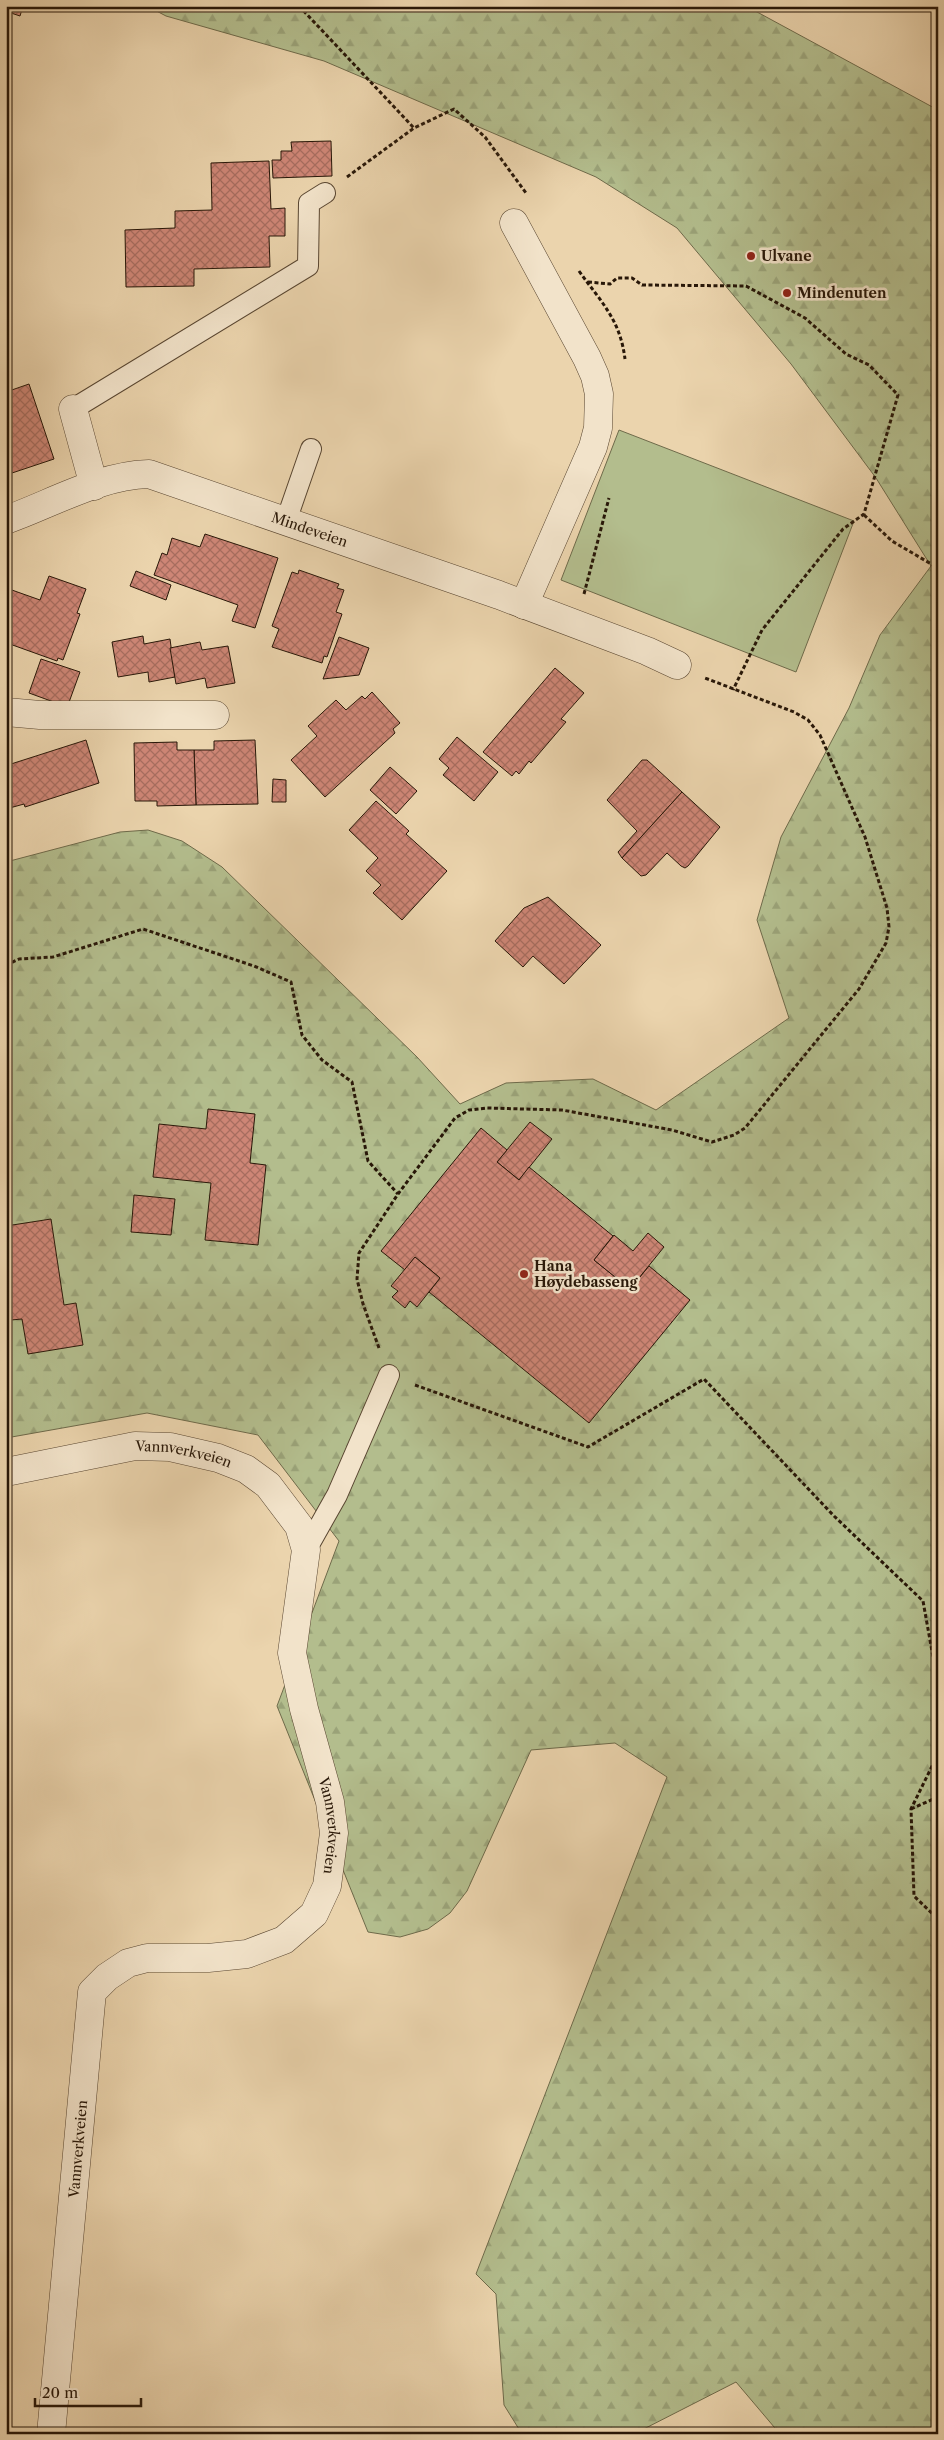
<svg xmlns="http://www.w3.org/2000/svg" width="944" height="2440" font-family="'Libre Caslon Text',serif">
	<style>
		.grass { fill: #b3bd8d; stroke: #6e6a4a }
		.forest { fill: url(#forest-firs); stroke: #6e6a4a }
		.building { fill: url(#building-cross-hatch); stroke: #281708 }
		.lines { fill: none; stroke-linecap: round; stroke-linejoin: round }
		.lane-casing { stroke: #594631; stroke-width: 22 }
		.street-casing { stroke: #594631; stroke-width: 29 }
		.path { stroke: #281708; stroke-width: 3; stroke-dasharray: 4 2.5; stroke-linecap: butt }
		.lane { stroke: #f2e3ca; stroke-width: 20 }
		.street { stroke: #f2e3ca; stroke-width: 28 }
		.poi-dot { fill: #8f2418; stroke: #f2e3ca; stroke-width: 2 }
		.labels { text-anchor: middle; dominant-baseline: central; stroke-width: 5; stroke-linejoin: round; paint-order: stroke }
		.poi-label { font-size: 14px; font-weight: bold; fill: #281708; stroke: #f2e3ca; text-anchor: start }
		.street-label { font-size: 14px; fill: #281708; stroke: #f2e3ca }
	</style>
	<defs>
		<pattern id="forest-firs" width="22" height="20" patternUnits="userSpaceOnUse" patternTransform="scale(1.25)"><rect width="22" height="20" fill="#b3bd8d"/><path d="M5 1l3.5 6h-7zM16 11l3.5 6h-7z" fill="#9aa278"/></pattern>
		<pattern id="building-cross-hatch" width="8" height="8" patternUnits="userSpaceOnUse" patternTransform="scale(1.25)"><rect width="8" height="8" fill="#ce8676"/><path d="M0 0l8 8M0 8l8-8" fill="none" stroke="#a76d5f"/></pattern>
	</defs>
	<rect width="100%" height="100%" fill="#ebd4ad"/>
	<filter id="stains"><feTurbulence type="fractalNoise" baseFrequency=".004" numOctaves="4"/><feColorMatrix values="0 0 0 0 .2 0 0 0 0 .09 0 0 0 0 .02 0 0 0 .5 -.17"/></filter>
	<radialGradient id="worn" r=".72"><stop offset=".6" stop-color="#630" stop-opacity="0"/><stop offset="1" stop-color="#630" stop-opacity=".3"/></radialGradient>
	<path class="grass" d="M619,430l235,91 -58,151 -235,-92z"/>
	<path class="forest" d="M147,6h599l192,104v2324h-158l-44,-52 -102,52h-112l-18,-29 -8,-111 -20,-20 191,-497 -52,-34 -84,7 -64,141 -17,22 -22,16 -28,8 -32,-5 -91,-226 62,-165 -81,-106 -111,-22 -141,25v-576l114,-30 28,-2 34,11 40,26 195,190 43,47 46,-21 87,-4 63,31 133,-92 -32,-98 24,-83 68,-129 31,-73 51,-69 -55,-88 -85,-114 -114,-136 -81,-51 -272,-116 -158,-45z"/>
	<g class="building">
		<path d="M6,6h17l-3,10 -9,-3 -5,14z"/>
		<path d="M331,141l1,35 -59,2 -1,-18h9v-9h11l-1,-9z"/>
		<path d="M269,161l2,48 14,-1v28h-16l1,31 -76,2v17l-68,1 -1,-57 50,-2v-17l37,-1 -1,-47z"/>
		<path d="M29,384l25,75 -48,16v-83z"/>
		<path d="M205,534l73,24 -23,70 -23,-7 6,-16 -84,-30 8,-22 5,2 5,-17 28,9z"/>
		<path d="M299,570l40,14 -2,4 7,2 -8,22 6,2 -15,43 -3,-1 -2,7 -50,-16 7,-18 -7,-3 20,-54 6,2z"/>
		<path d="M136,571l35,14 -5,15 -36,-14z"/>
		<path d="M49,576l37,13 -9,24 3,1 -17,46 -5,-2 -1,3 -50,-18 -1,-3v-45l3,-6 31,11z"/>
		<path d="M143,636l1,8 26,-5 5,38 -26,5 -1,-10 -30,5 -6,-35z"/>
		<path d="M339,637l30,11 -10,27 -36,4z"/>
		<path d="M200,642l2,8 26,-4 7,37 -28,5 -2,-10 -29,6 -6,-36z"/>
		<path d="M41,659l39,13 -12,33h-6l-33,-12z"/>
		<path d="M555,668l29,25 -23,26 5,3 -35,41 -2,-2 -10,13 -3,-3 -4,5 -29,-24z"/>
		<path d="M372,692l28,31 -7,6 2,4 -70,64 -34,-37 26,-24 -9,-10 28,-26 10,10 16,-14 3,3z"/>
		<path d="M457,737l41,35 -24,29 -31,-26 6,-7 -10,-9z"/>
		<path d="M86,740l13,43 -74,24 -1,-3 -18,5v-41l6,-2 -1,-2z"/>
		<path d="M255,740l3,64 -62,1 -2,-55h20v-9z"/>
		<path d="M177,742v8h17l2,55 -39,1v-5h-22l-1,-58z"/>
		<path d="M642,760h5l35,32 -60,66 -4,-6 19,-21 -30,-31z"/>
		<path d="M390,767l27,24 -21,23 -26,-24z"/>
		<path d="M273,779l13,1v22h-14z"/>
		<path d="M682,792l38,35 -32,39 -3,2 -4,-2 -14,-13 -21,22 -5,1 -19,-18z"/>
		<path d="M376,801l33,30 -3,3 41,37 -45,49 -29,-27 8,-8 -15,-14 12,-13 -29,-28z"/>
		<path d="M548,897l53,48 -37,39 -31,-28 -10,11 -28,-26 29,-33z"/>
		<path d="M208,1109l47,5 -5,49 16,2 -8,80 -53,-5 6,-57 -58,-6 6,-53 47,5z"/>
		<path d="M530,1122l22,17 -33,41 -22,-18z"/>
		<path d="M481,1128l26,22 -10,12 22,18 10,-13 84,69 -19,24 36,29 19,-23 41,34 -101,123 -160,-131 11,-14 -25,-21 -10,13 -24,-19z"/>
		<path d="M134,1195l41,4 -4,36 -40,-3z"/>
		<path d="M51,1219l13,86 12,-2 7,42 -55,9 -6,-35 -11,1 -1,-9 -4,1v-86z"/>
		<path d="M648,1233l16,14 -34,42 -36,-29 20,-25 19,16z"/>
		<path d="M415,1257l25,21 -23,29 -7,-6 -5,7 -13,-11 6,-6 -7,-5z"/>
	</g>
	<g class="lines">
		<g class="lane-casing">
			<g id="lane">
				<path d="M73,409l235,-143 1,-63 16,-10"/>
				<path d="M286,521l25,-72"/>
				<path d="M306,1550l31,-55 52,-120"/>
			</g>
		</g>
		<g class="street-casing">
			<g id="street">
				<path d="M514,223l73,135 8,18 4,18 -1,34 -5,19 -69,158"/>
				<path d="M73,409l21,77"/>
				<path id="s1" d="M6,520c45,-16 94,-45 143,-46l350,121 148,56 30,14"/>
				<path d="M6,712l34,3h175"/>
				<path id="s2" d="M6,1472l129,-26 35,1 48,11 28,11 22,16 31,41 7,24 -14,103 12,56 26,93 4,31 -7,53 -13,28 -30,26 -37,14 -39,4h-61l-19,5 -21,14 -15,15 -41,442"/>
			</g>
		</g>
		<g class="path">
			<path d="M299,6l115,122"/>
			<path d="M347,177l67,-49 40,-19 31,28 41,56"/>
			<path d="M579,271c22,31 41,48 46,88"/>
			<path d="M588,282l22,2 7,-6h15l10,7 104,1 59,32 41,36 23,11 29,30 -34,119 -21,15 -81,101 -29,60"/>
			<path d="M864,515l28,26 46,27"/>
			<path d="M584,594l25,-96"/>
			<path d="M6,965l13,-6 34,-2 90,-28 111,37 37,16 11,53 20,25 30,22 16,79 30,33"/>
			<path d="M379,1348l-16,-44 -6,-25 2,-26 39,-59 57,-76 14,-8 18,-2 75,2 110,20 40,12 22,-7 11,-7 114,-139 27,-46 3,-16 -2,-19 -22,-71 -45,-102 -12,-15 -14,-8 -89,-34"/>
			<path d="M415,1385l173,62 116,-68 130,137 89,85 15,84"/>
			<path d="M938,1754l-27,55 3,87 24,23"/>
			<path d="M911,1809l27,-12"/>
		</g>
		<use href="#lane" class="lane"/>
		<use href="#street" class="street"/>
	</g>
	<g class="poi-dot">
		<circle cx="751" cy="256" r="5"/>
		<circle cx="787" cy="293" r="5"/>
		<circle cx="524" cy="1274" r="5"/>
	</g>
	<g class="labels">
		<g class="poi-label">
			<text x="761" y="256">Ulvane</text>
			<text x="797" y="293">Mindenuten</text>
			<text x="534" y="1266">Hana<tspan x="534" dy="16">Høydebasseng</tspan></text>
		</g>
		<g class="street-label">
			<text stroke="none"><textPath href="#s1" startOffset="321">Mindeveien</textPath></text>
			<text stroke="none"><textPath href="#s2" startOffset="181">Vannverkveien</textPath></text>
			<text stroke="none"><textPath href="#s2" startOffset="631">Vannverkveien</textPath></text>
			<text transform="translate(78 2149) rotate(-85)">Vannverkveien</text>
		</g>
	</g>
	<rect width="944" height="2440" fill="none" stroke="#ebd4ad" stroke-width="25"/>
	<rect x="8" y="8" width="929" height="2425" fill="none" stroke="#281708" stroke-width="2.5"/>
	<rect x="12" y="12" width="919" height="2415" fill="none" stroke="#281708"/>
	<path d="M35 2398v8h106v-8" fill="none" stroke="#281708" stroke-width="2.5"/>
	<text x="42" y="2398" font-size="15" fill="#281708" stroke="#f2e3ca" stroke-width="4" paint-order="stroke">20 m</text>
	<rect width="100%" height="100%" filter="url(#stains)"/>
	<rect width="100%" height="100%" fill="url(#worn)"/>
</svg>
